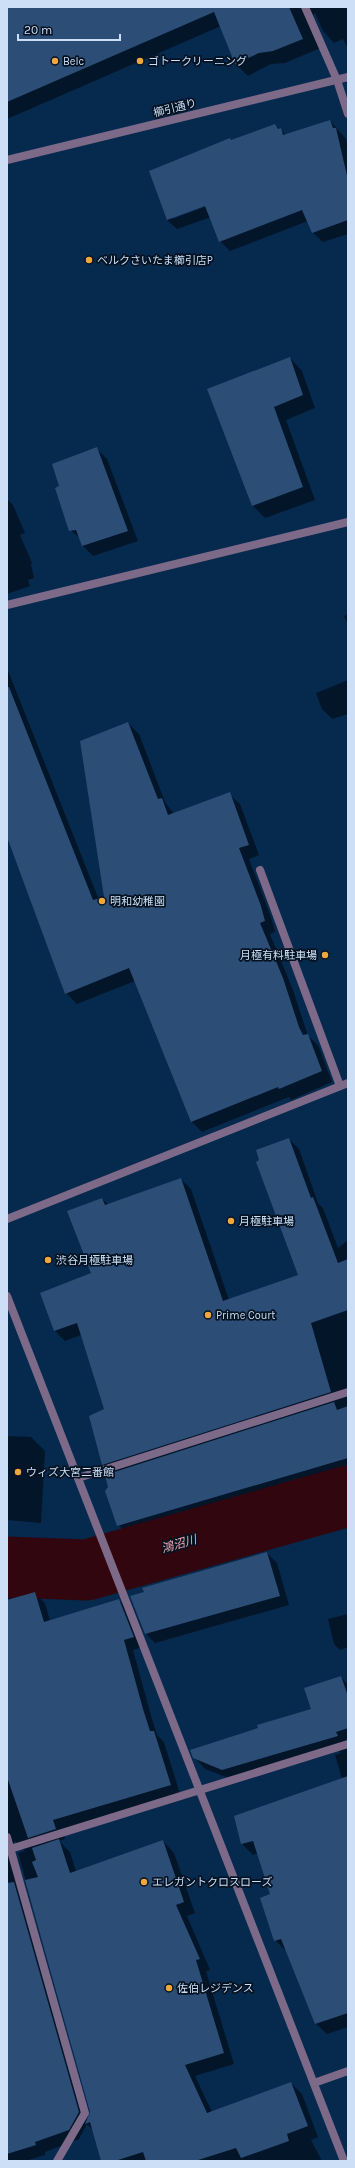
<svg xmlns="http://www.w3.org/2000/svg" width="355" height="2168" font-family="Karla,'Noto Sans JP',sans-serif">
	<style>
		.shadow { fill: #0007; fill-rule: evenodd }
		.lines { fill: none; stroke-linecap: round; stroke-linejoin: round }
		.river { stroke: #32060f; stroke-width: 61 }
		.building { fill: #2c4e76 }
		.service { stroke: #7d6988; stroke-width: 8 }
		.minor { stroke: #7d6988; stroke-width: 8 }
		.tertiary { stroke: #7d6988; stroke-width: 8 }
		.poi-dot { fill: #eea73d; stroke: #051222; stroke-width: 1.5 }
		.labels { text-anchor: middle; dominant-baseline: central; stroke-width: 3.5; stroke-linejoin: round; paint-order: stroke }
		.poi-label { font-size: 11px; fill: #ccdff7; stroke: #051222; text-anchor: start }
		.street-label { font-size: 11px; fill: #ccdff7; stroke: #051222 }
		.water-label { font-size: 12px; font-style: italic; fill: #f1a6ad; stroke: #051222 }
	</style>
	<rect width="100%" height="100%" fill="#06294e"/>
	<g class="shadow">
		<path d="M7,7h341v42l-5,-10 -9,4 -11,-12 -8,-18 -3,3 11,31 -38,16 -14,1 -23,12 -12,-12 -15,-38 -214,93z"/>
		<path d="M330,121l16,18 2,10v85l-25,8 -10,-9 -5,-12 -78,30 -10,-10 -9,-24 -34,12 -10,-9 65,-79 43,-16 11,10zM209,203l1,2 -38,14v-2z"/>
		<path d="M290,358l12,13 13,37 -29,12 29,80 -50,18 -12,-12 -45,-116z"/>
		<path d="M97,449l10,10 31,82 -45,15 -10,-10 -2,-7 -12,-10 -8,-42z"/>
		<path d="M7,499l6,6 12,28 -5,2 12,28 -1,1 3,14 -6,2 2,6 -23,8z"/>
		<path d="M348,614v11l-4,-9z"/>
		<path d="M7,668l92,232 6,-2 23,-175 11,11 26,68 9,12 55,-20 11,10 19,51 -10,4 22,58 4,15 -5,2 23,56 15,46 10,9 14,37 -41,18 -2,-3 -87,35 -11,-11 -56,-140 -58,23 -11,-11 -59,-158z"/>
		<path d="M348,680v34l-16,5 -10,-10 -6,-16z"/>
		<path d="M289,1139l10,10 19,54 5,5 15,40 10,-8v231l-219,64 -11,-10 -9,-38 3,-13 -9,-10 2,-54 -24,-75 -16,6 -10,-10 38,-57 9,-75 7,6 72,-26 10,10 38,111 70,-24z"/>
		<path d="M7,1436l24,1 14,14 -4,72 -34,-3z"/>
		<path d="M267,1553l10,10 12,42 -134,38 -9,-9z"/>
		<path d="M10,1591l7,7 18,-4 10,9 5,18 69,-21 10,10 14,37 -10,3 19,69 5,16 7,7 16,52 -117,36 2,9 -6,2 11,11 6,19 87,-30 11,12 21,60 -8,3 23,54 -4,1 28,93 -39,12 17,36 79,-29 11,11 16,43 -7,3 11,21h-220l-9,-31 -6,-6 -8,15 -34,13v3l-20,6h-18v-569zM15,1841l10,10 -7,2 73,259 -3,8 -72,-254 -5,-20z"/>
		<path d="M348,1614v33l-8,3 -6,-6 -6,-25z"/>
		<path d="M341,1677l7,8v342l-21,7 -12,-11 -29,-72 -11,-11 -4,-45 -13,-42 -5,2 -11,-11 100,-65 -7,-24 6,-2 -3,-3 -104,30 -29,-11 -11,-12 118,-47z"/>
	</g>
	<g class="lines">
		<path class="river" d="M7,1567l80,3 261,-74"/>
	</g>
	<g class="building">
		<path d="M7,7h282l14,32 -30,12 -14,2 -24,11 -21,-52 -207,90z"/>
		<path d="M330,120l3,8h3l12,52v40l-36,13 -10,-23 -83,32 -14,-36 -38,14 -18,-49 81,-33 1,2 44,-16 3,5 3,-1 2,7z"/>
		<path d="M290,357l13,38 -29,12 29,80 -51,19 -45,-117z"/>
		<path d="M97,447l31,84 -46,15 -6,-16 -7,1 -14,-43 4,-2 -7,-22z"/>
		<path d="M7,687h2l84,213 11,-3 -24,-156 48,-19 30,77 4,-1 6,17 62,-23 19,53 -10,3 22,58 4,15 -5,2 23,55 16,49 4,8 5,-1 14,37 -43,18 -1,-2 -87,35 -62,-154 -64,26 -58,-157z"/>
		<path d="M289,1138l22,60 2,-1 25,66 10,-4v51l-37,13 20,69 -229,73 -13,-49 15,-7 -27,-86 -23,8 -14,-38 51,-20 -24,-62 35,-13 3,7 76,-27 42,123 75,-26 -42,-113 3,-2 -3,-10z"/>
		<path d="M334,1402l3,8 11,-4v52l-231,68 -12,-35 3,-4 -3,-12z"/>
		<path d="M267,1552l13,44 -135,38 -15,-38 14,-4 -2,-4z"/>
		<path d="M35,1592l9,30 75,-23 15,38 -10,3 19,69 7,22h4l17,54 -118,35 3,9 -28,9 -21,-61v-177z"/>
		<path d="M341,1676l7,20v32l-12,4 2,4 -116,34 -29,-12 -3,-8 68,-22 -1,-3 54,-16 -7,-21z"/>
		<path d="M348,1776v237l-33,11 -34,-85 -7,2 -14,-43 10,-4 -17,-53 -12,3 -7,-28z"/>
		<path d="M59,1839l11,34 93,-33 21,62 -8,3 24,54 -4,1 28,93 -39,12 22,48 84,-31 17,44 -21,8 2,7 -48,17 -5,-10 -41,13h-49l-3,-9 -28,9h-14l-11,-39 -5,2 5,-12 -65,-232 13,-3 -6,-15 4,-2 -4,-12z"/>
		<path d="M14,1882l65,230 -10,18 -34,12 1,3 -29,9v-271z"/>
	</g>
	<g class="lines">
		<g class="service">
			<path d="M260,870l80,216"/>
			<path d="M7,1837l78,276 -28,48"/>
		</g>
		<g class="minor">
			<path d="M305,7l32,73 11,34"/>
			<path d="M7,605l341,-83"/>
			<path d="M7,1219l341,-136"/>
			<path d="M7,1296l337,865"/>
			<path d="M78,1478l270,-86"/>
			<path d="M7,1850l341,-106"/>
			<path d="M314,2083l34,-12"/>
		</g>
		<path class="tertiary" d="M7,160l341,-83"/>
	</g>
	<g class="poi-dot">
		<circle cx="55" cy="61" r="4"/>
		<circle cx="140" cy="61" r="4"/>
		<circle cx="89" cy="260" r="4"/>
		<circle cx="102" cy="901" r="4"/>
		<circle cx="325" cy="955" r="4"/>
		<circle cx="231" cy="1221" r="4"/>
		<circle cx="48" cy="1260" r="4"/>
		<circle cx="208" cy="1315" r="4"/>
		<circle cx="18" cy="1472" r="4"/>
		<circle cx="144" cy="1882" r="4"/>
		<circle cx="169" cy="1988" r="4"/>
	</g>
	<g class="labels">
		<g class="poi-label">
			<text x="63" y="61">Belc</text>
			<text x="148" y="61">ゴトークリーニング</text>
			<text x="97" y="260">ベルクさいたま櫛引店P</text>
			<text x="110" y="901">明和幼稚園</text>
			<text x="317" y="955" text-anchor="end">月極有料駐車場</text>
			<text x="239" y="1221">月極駐車場</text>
			<text x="56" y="1260">渋谷月極駐車場</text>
			<text x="216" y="1315">Prime Court</text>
			<text x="26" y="1472">ウィズ大宮二番館</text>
			<text x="152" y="1882">エレガントクロスローズ</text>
			<text x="177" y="1988">佐伯レジデンス</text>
		</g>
		<g class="street-label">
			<text transform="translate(175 108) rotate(-14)">櫛引通り</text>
		</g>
		<g class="water-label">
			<text transform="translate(179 1544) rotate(-16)">鴻沼川</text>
		</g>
	</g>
	<rect width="355" height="2168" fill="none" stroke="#ccdff7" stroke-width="16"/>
	<path d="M18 34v6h102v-6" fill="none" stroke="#ccdff7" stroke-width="2"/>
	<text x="24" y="34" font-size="12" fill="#ccdff7" stroke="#051222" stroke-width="3" paint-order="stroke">20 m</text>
</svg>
